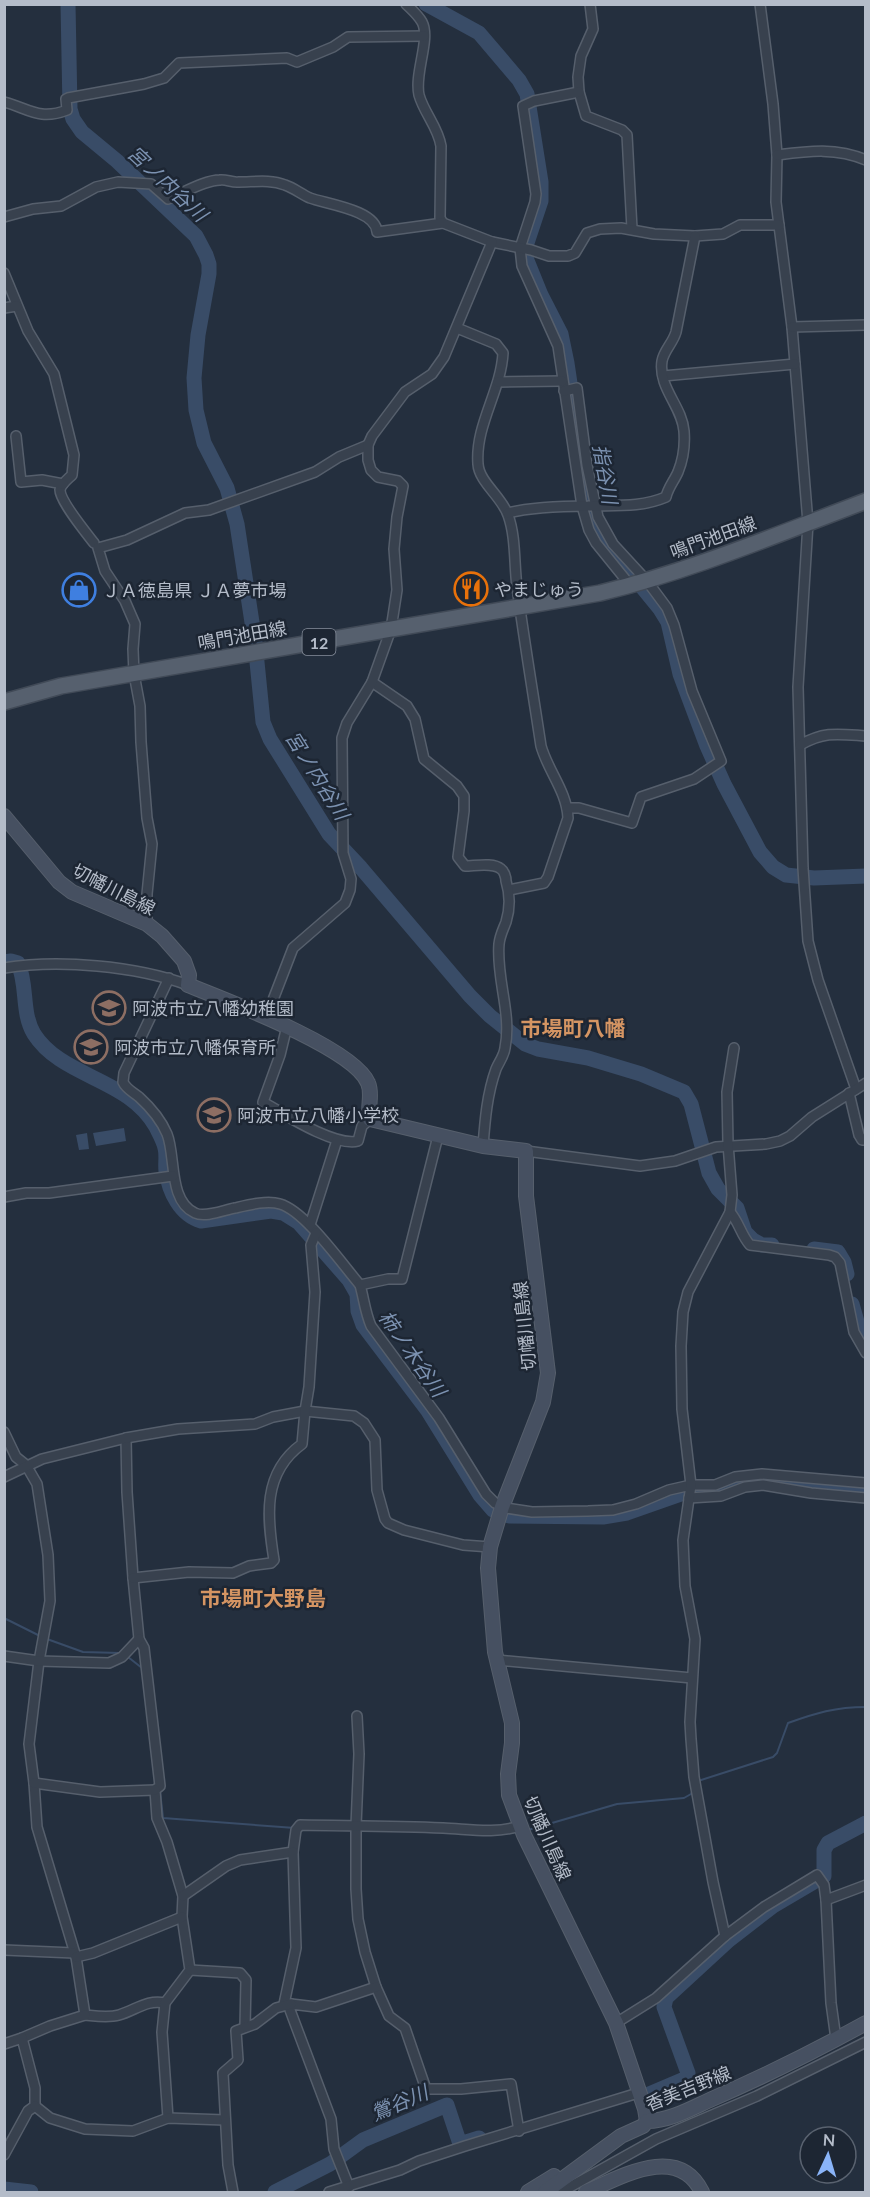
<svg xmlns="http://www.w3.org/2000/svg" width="870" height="2197" font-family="Lato,'Noto Sans JP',sans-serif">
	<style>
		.water { fill: #394c67 }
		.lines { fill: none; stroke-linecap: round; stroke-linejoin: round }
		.stream { stroke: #394c67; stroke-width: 2 }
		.river { stroke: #394c67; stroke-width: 15 }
		.street-casing { stroke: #565f6c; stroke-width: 12 }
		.secondary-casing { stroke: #565f6c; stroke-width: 16 }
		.primary-casing { stroke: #414a57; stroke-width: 18 }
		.street { stroke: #38414e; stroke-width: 9 }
		.secondary { stroke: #465061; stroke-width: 14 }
		.primary { stroke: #56606e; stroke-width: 15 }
		.labels { text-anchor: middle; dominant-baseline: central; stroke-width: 5; stroke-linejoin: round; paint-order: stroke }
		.shield { fill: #1d2633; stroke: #878f9c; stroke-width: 1.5 }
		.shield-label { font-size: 16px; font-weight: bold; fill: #b4bcc9 }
		.street-label { font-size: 18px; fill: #b4bcc9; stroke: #1d2633 }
		.poi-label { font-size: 18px; fill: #b4bcc9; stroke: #1d2633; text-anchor: start }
		.water-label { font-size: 20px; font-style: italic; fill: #7c92b1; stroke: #1d2633 }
		.quarter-label { font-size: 21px; font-weight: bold; fill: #d59563; stroke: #1d2633 }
	</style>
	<rect width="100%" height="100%" fill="#242f3e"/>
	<g class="water">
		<path d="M124,1128l2,13 -30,5 -3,-13z"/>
		<path d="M87,1133l2,16 -10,1 -3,-15z"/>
	</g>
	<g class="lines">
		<g class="stream">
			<path d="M4,1618l38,19"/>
			<path d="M47,1639l36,13 37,1"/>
			<path d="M128,1657l14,11"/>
			<path d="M698,1781l75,-24 4,-4 11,-30c28,-10 47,-16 78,-16"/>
			<path d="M160,1791l3,27 132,10"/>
			<path d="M528,1830l89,-26 67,-6 7,-4 2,-5"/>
			<path d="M468,1834l24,1"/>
			<path d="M504,1834l12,-2"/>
		</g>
		<g class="river">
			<path d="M68,4l2,105 3,10 9,13 35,29 79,75 10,19 3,9v10l-11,61 -4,43 2,32 8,33 23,45 10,36 18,118 8,80 7,17 59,95 32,34 109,128 20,20 35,28 13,5 50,9 53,16 43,18 7,12 18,69 9,16 19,19 8,24 8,8 9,5h10"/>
			<path d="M426,4l53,29 40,47 8,14 14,88v19l-14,42 -1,15 15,37 20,39 6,29 19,128 7,32 9,15 58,71 8,13 12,52 27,72 17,38 36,68 13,15 13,8 28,3 52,-2"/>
			<path d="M4,962l7,-1 7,2c10,23 3,49 16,71 28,44 95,44 122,93 3,6 8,15 9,21 2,7 0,16 1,23 3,21 14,44 35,50l70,-10 12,2 16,10 50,57 8,14 1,17 5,14 65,86 52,84 13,15 16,6 94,1 24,-4 57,-20 34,-2 25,-11 19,-1 66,9 38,3"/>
			<path d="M814,1249l24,3 6,10 3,12"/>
			<path d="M852,1304l9,32 5,8"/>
			<path d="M647,2095l40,-17 1,-5 -24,-66 2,-9 63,-58 44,-34 51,-30v-26l4,-7 38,-20"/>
			<path d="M4,2189l27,3"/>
			<path d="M275,2192l55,-28 33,-24 84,-35 13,39 19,-6"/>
		</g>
		<g class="street-casing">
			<g id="street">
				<path d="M406,4c6,6 12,11 16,18 9,17 -8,51 -3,73 5,18 19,32 22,51l-1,72 3,5"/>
				<path d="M590,4l3,25 -12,27 -3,21 1,15 7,24 36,14 5,5 5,94"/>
				<path d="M760,4l13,100 4,51 -1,47 16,125 16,196 -10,164 5,181 5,73 10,39 38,109"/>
				<path d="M579,92l-45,9 -11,5 13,88 -1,8 -15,46 2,18 36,80 24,160 7,24 7,13 34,42"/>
				<path d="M4,102c24,6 35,19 63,8l-1,-11 2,-1 76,-14 20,-6 15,-15 108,-5 10,4 36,-15 15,-10 76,-1"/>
				<path d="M777,155c31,-4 59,-8 89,5"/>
				<path d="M4,217l29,-8 28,-3 35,-19 22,-5 33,2 17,15c15,-6 37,-19 52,-19 6,-1 12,3 19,2 15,0 31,-3 46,3 9,3 16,9 25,13 16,6 66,12 67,34l66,-9 49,19 39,8 18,6h19l7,-3 12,-20 13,-4 21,-1 33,6 41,2 28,-2 17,-9h39"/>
				<path d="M4,273l24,58 26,43 20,81 -2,20c-4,4 -11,9 -12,15 0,11 27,44 34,53"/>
				<path d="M4,308l13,-2"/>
				<path d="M792,327l74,-2"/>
				<path d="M457,328l39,16 7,9c-2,38 -28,72 -25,111 1,18 24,33 30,51 8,22 6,49 9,72 7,53 16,106 24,159 7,25 26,46 27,72l-20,59 -4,6 -35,7"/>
				<path d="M663,376l132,-12"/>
				<path d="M498,382l64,-1"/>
				<path d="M564,391l13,-3 10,77 11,52 15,27 34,37 20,27 7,17 18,66 29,70 -27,18 -53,18 -9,26 -53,-15h-12"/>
				<path d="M16,436l5,46 21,-2 21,4"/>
				<path d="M508,513c24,-6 54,-7 80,-7 27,-1 52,2 78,-9 2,-9 8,-16 12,-25 5,-12 7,-28 6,-41 -2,-25 -26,-43 -22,-70 2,-11 11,-18 14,-29l19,-96"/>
				<path d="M372,682l35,24 8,13 9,40 33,27 7,10v15l-6,46 7,9c10,0 28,-4 36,3 3,2 5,8 5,12 4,13 4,28 0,41 -3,8 -6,13 -7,22 -3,35 13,69 6,104 -1,8 -6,14 -9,21 -9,25 -11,51 -13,77"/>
				<path d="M800,745c25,-14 38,-11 66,-9"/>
				<path d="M147,924v-30l5,-50 -5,-26 -6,-76 -1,-36 -6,-32 -1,-25 2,-25 -10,-23 -20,-30 -7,-23 29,-8 58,-27 24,-3 106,-38 24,-15 29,-12"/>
				<path d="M4,968c55,-9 132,-2 184,17"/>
				<path d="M169,978l-45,95 -1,9c3,7 10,10 16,15 11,10 22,23 28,37 9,22 1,67 28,79 10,5 29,-3 40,-5 13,-3 32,-8 45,-4 25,7 62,60 80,81 4,14 5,27 11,41l68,92 47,76 9,9 11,5 26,4 56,-1 25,-1 23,-6 33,-14 22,-5h24l20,-8 27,-3 104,9"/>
				<path d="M266,1018l27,-70 52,-45 5,-13 1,-11 -8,-26 -1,-115 5,-15 25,-41 19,-53 6,-39 -3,-41 3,-32 6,-31 -5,-5 -20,-4 -7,-7 -3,-10v-15l4,-9 33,-44 27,-18 12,-17 48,-115"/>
				<path d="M287,1026l-7,29 -17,47c21,12 72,45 95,39l4,-15 8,-7"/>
				<path d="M849,1093l10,42 3,5h4"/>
				<path d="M526,1151l114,15 35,-5 41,-14 50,-3 14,-3 10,-5 22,-19 54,-34"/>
				<path d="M4,1197l22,-4h23l124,-17"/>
				<path d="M730,1212c9,10 11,23 20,33l79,10 6,2 5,6 14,69 12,21"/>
				<path d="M310,1225l27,-85"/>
				<path d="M360,1285l28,-6h14l36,-143"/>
				<path d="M4,1432l12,25 10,8 11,19 11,71 2,46 -11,60 -10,83 5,39 3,44 39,130 9,58c11,1 23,3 34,0 17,-5 28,-16 46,-12"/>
				<path d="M126,1438l1,54 6,86 6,61 5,9 16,138 -5,4 2,28 10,24 16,54 -1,21 8,53 -25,33 -3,29 6,86"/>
				<path d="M4,1477l38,-18 84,-21 52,-9 77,-5 18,-7 32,-6 49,5 10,7 11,17 2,50 8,29 3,4 16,7 59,15 27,2"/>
				<path d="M689,1498l32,-2 24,-9 18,-2 48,8 55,5"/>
				<path d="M133,1578l56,-6 44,1 16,-7 22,-3 3,-3c-7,-43 -12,-87 28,-116l3,-33 4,-24 6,-95 -4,-47 5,-12"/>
				<path d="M4,1656l35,5 70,2 13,-6 17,-18"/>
				<path d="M497,1660l195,18"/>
				<path d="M357,1716l2,38 -3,72v63l2,30 7,33 11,35 13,29 16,12 21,61h35l50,-5 8,47"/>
				<path d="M34,1783l66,9 55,-2"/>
				<path d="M183,1896l43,-30 14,-6 53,-8 3,-22 4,-5c48,1 95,1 143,3 26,1 52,6 77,-2"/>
				<path d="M826,1900l40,-15"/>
				<path d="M725,1936l-12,-54 -19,-105 -3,-38 -1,-17 5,-83 -10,-53 -2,-46 8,-55 -9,-76 -1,-63 2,-34 5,-20 42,-80 2,-17 -4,-51 -1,-52 7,-44"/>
				<path d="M4,1950l70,3"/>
				<path d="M76,1957l17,-4 89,-36"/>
				<path d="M190,1970l50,3 6,7 -1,47"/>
				<path d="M284,2004l12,-56 -3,-96"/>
				<path d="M616,2023l40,-25 69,-62 39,-29 53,-32 7,10 2,15 5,103 5,36"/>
				<path d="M22,2038l28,-12 35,-11"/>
				<path d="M4,2044l18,-6 13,50v18l-7,5 -24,44"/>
				<path d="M35,2106l15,12 35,11 48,2 35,-13 57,2"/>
				<path d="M349,2187l-15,-38 -3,-30 -41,-109 1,-6 25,3 60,-20"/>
				<path d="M233,2192l-5,-27 -5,-92 15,-13 -2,-29 19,-7 21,-16 15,-4"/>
				<path d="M329,2192l71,-22 19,-9 46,-15 173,-53"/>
				<path d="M561,2192l95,-53 101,-43 109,-54"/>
			</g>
		</g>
		<g class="secondary-casing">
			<g id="secondary">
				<path d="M4,816l55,66 13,10 75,32 15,12 22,25 5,14 -1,10c37,15 166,63 180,98 5,11 -1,24 2,36l113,27 43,5v45l22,177 -5,29 -41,105 -12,40 -2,21 7,84 17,71v20l-4,31 1,21 15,40 92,188 29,86 2,12"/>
				<path d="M528,2192l26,-16"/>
				<path d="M545,2192l76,-56 22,-10 4,-5c23,0 45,-13 65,-22 53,-23 103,-48 154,-76"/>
				<path d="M586,2192c35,-15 92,-49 116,0"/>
			</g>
		</g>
		<g class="primary-casing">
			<path id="primary" d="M4,702l57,-16 539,-93c91,-22 178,-59 266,-92"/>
		</g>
		<use href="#street" class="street"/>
		<use href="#secondary" class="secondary"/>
		<use href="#primary" class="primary"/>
	</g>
	<defs>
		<g id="restaurant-ring" transform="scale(1.725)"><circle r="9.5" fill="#1d2633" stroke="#e8710a" stroke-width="1.5"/><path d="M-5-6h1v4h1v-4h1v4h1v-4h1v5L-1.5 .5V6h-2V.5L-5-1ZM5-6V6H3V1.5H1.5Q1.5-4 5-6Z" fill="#e8710a"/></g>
		<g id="shop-ring" transform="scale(1.725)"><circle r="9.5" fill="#1d2633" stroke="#3f7fe0" stroke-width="1.5"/><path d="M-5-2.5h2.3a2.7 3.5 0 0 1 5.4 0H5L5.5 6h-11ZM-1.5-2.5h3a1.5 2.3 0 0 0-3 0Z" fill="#3f7fe0"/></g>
		<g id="school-ring" transform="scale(1.725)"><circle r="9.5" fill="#1d2633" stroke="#8d6e63" stroke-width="1.5"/><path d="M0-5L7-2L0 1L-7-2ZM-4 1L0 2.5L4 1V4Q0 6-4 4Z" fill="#8d6e63"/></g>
	</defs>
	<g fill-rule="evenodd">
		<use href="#restaurant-ring" x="471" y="589"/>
		<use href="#shop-ring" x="79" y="590"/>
		<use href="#school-ring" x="109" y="1008"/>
		<use href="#school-ring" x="91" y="1047"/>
		<use href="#school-ring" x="214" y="1115"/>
	</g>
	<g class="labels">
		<rect class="shield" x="302.5" y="629" width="33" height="26" rx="4.5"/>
		<g class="shield-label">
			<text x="319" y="642">12</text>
		</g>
		<g class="street-label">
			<text transform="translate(713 537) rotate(-20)">鳴門池田線</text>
			<text transform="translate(242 635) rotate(-10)">鳴門池田線</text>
			<text transform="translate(114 889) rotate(27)">切幡川島線</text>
			<text transform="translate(524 1326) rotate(-96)">切幡川島線</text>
			<text transform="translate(548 1838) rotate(66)">切幡川島線</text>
			<text transform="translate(688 2088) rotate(-22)">香美吉野線</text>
		</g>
		<g class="poi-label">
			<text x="494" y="589">やまじゅう</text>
			<text x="102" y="590">ＪＡ徳島県 ＪＡ夢市場</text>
			<text x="132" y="1008">阿波市立八幡幼稚園</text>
			<text x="114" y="1047">阿波市立八幡保育所</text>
			<text x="237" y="1115">阿波市立八幡小学校</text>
		</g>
		<g class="water-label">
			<text transform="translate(168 183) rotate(43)">宮ノ内谷川</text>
			<text transform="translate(606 474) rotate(80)">指谷川</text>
			<text transform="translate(318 775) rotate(58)">宮ノ内谷川</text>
			<text transform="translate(413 1353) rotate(55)">柿ノ木谷川</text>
			<text transform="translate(399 2102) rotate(-23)">鶯谷川</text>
		</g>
		<g class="quarter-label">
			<text x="573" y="1027">市場町八幡</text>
			<text x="263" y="1597">市場町大野島</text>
		</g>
	</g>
	<rect width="870" height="2197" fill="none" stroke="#b4bcc9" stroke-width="12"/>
	<g transform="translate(828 2155) rotate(4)"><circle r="28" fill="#1d2633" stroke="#59626f" stroke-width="1.5"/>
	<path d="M0-4.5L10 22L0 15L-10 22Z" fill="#8ab4f8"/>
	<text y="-9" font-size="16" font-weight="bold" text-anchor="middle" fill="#b4bcc9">N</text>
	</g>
</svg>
